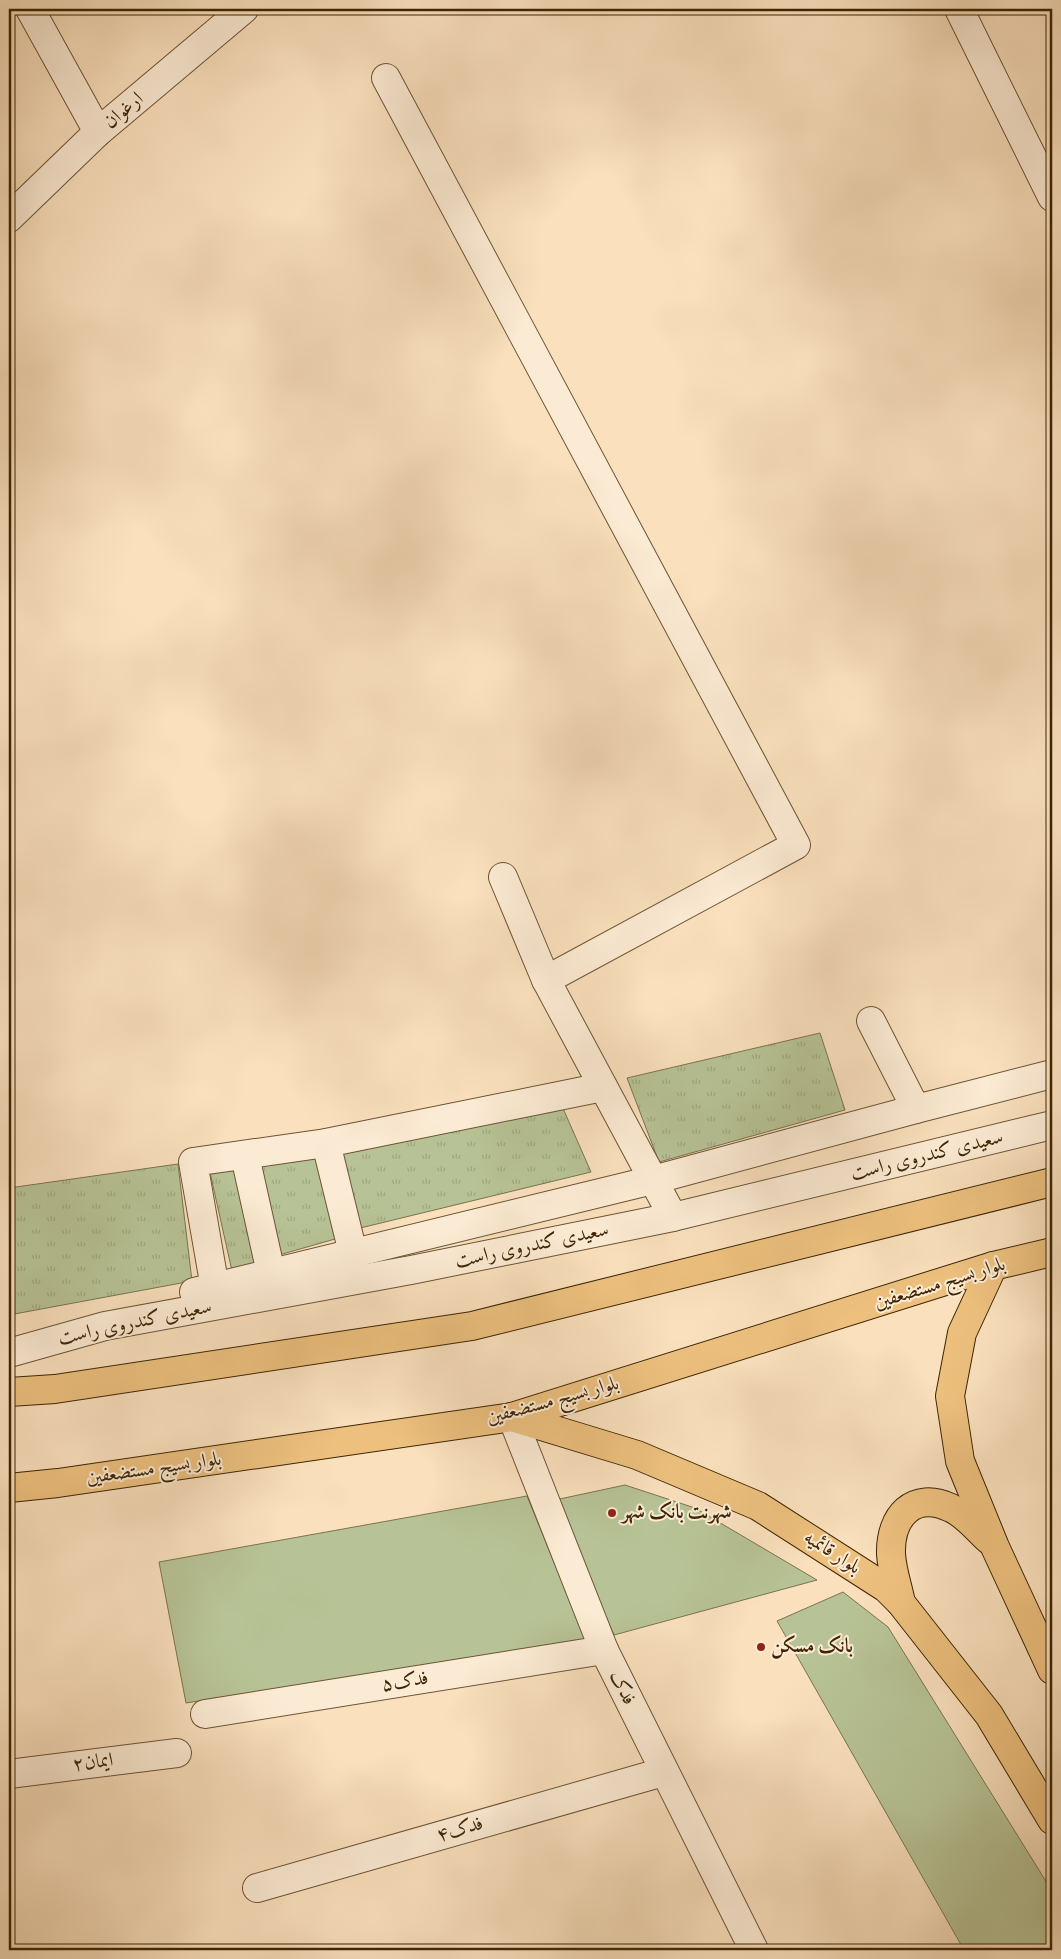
<svg xmlns="http://www.w3.org/2000/svg" width="1061" height="1959" font-family="Vollkorn,Amiri,serif">
	<style>
		.grass { fill: url(#grass-tufts); stroke: #7a744e }
		.park { fill: #b7c396; stroke: #7a744e }
		.lines { fill: none; stroke-linecap: round; stroke-linejoin: round }
		.minor-casing { stroke: #6c5433; stroke-width: 30 }
		.major-casing { stroke: #3c2505; stroke-width: 30 }
		.highway-casing { stroke: #3c2505; stroke-width: 30 }
		.minor { stroke: #fcebd4; stroke-width: 28 }
		.major { stroke: #edc07e; stroke-width: 28 }
		.highway { stroke: #edc07e; stroke-width: 28 }
		.poi-dot { fill: #8f2418; stroke: #fcebd4; stroke-width: 2 }
		.labels { text-anchor: middle; dominant-baseline: central; stroke-width: 4; stroke-linejoin: round; paint-order: stroke }
		.street-label { font-size: 20px; fill: #3c2505; stroke: #fcebd4 }
		.poi-label { font-size: 20px; font-weight: bold; fill: #3c2505; stroke: #fcebd4; text-anchor: start }
	</style>
	<defs>
		<pattern id="grass-tufts" width="24" height="20" patternUnits="userSpaceOnUse" patternTransform="scale(1.25)"><rect width="24" height="20" fill="#b7c396"/><path d="M3 7l-1-3M5 7V3M7 7l1-3M15 17l-1-3M17 17v-4M19 17l1-3" fill="none" stroke="#9ea780"/></pattern>
	</defs>
	<rect width="100%" height="100%" fill="#fae0bd"/>
	<filter id="stains"><feTurbulence type="fractalNoise" baseFrequency=".004" numOctaves="4"/><feColorMatrix values="0 0 0 0 .2 0 0 0 0 .09 0 0 0 0 .02 0 0 0 .5 -.17"/></filter>
	<radialGradient id="worn" r=".72"><stop offset=".6" stop-color="#630" stop-opacity="0"/><stop offset="1" stop-color="#630" stop-opacity=".3"/></radialGradient>
	<g class="grass">
		<path d="M820,1033l25,77 -186,52 -32,-84z"/>
		<path d="M558,1097l33,75 -239,58 -15,-90z"/>
		<path d="M318,1150l17,89 -56,16 -19,-95z"/>
		<path d="M233,1157l23,107 -24,7 -23,-103z"/>
		<path d="M178,1164l14,117 -183,34v-127z"/>
	</g>
	<g class="park">
		<path d="M625,1485l70,23 122,72 -203,55 -59,-135z"/>
		<path d="M527,1496l59,144 -400,63 -27,-141z"/>
		<path d="M843,1592l45,35 164,264v59h-88l-187,-329z"/>
	</g>
	<g class="lines">
		<g class="minor-casing">
			<g id="minor">
				<path d="M30,9l68,123"/>
				<path d="M959,9l93,188"/>
				<path d="M386,78l410,767 -250,135"/>
				<path d="M9,218l89,-86 146,-123"/>
				<path d="M503,877l43,103 127,237"/>
				<path d="M916,1109l136,-35"/>
				<path d="M326,1143l27,110"/>
				<path d="M245,1156l26,117"/>
				<path d="M215,1288l-22,-126 133,-19 277,-56"/>
				<path d="M194,1292l459,-112 263,-71 -45,-88"/>
				<path d="M9,1353l96,-27 306,-56 262,-53 379,-92"/>
				<path d="M512,1417l92,233 150,300"/>
				<path d="M205,1714l399,-64"/>
				<path d="M9,1774l168,-21"/>
				<path d="M257,1888l406,-116"/>
			</g>
		</g>
		<g class="major-casing">
			<g id="major">
				<path d="M993,1266l-31,67 -12,63 10,65 35,86 57,123"/>
				<path d="M512,1417l125,38 121,51 128,82 15,15 88,112 63,105"/>
				<path d="M901,1603c-3,-16 -9,-32 -10,-49 -1,-37 22,-64 60,-46 14,6 26,21 38,32"/>
			</g>
		</g>
		<g class="highway-casing">
			<g id="highway">
				<path d="M9,1392l46,-3 417,-63 580,-144"/>
				<path d="M9,1488l49,-5 454,-66 481,-151 59,-14"/>
			</g>
		</g>
		<use href="#minor" class="minor"/>
		<use href="#major" class="major"/>
		<use href="#highway" class="highway"/>
	</g>
	<g class="poi-dot">
		<circle cx="612" cy="1513" r="5"/>
		<circle cx="761" cy="1647" r="5"/>
	</g>
	<g class="labels">
		<g class="street-label">
			<text transform="translate(124 111) rotate(-40)">ارغوان</text>
			<text transform="translate(927 1156) rotate(-14)">سعیدی کندروی راست</text>
			<text transform="translate(532 1246) rotate(-12)">سعیدی کندروی راست</text>
			<text transform="translate(940 1284) rotate(-17)">بلوار بسیج مستضعفین</text>
			<text transform="translate(135 1323) rotate(-12)">سعیدی کندروی راست</text>
			<text transform="translate(553 1401) rotate(-15)">بلوار بسیج مستضعفین</text>
			<text transform="translate(154 1469) rotate(-8)">بلوار بسیج مستضعفین</text>
			<text transform="translate(832 1553) rotate(33)">بلوار قائمیه</text>
			<text transform="translate(405 1682) rotate(-9)">فدک۵</text>
			<text transform="translate(622 1688) rotate(64)">فدک</text>
			<text transform="translate(93 1763) rotate(-7)">ایمان۲</text>
			<text transform="translate(460 1830) rotate(-16)">فدک۴</text>
		</g>
		<g class="poi-label">
			<text x="622" y="1513">شهرنت بانک شهر</text>
			<text x="771" y="1647">بانک مسکن</text>
		</g>
	</g>
	<rect width="1061" height="1959" fill="none" stroke="#fae0bd" stroke-width="30"/>
	<rect x="10" y="10" width="1041" height="1939" fill="none" stroke="#3c2505" stroke-width="2.5"/>
	<rect x="15" y="15" width="1031" height="1929" fill="none" stroke="#3c2505"/>
	<rect width="100%" height="100%" filter="url(#stains)"/>
	<rect width="100%" height="100%" fill="url(#worn)"/>
</svg>
